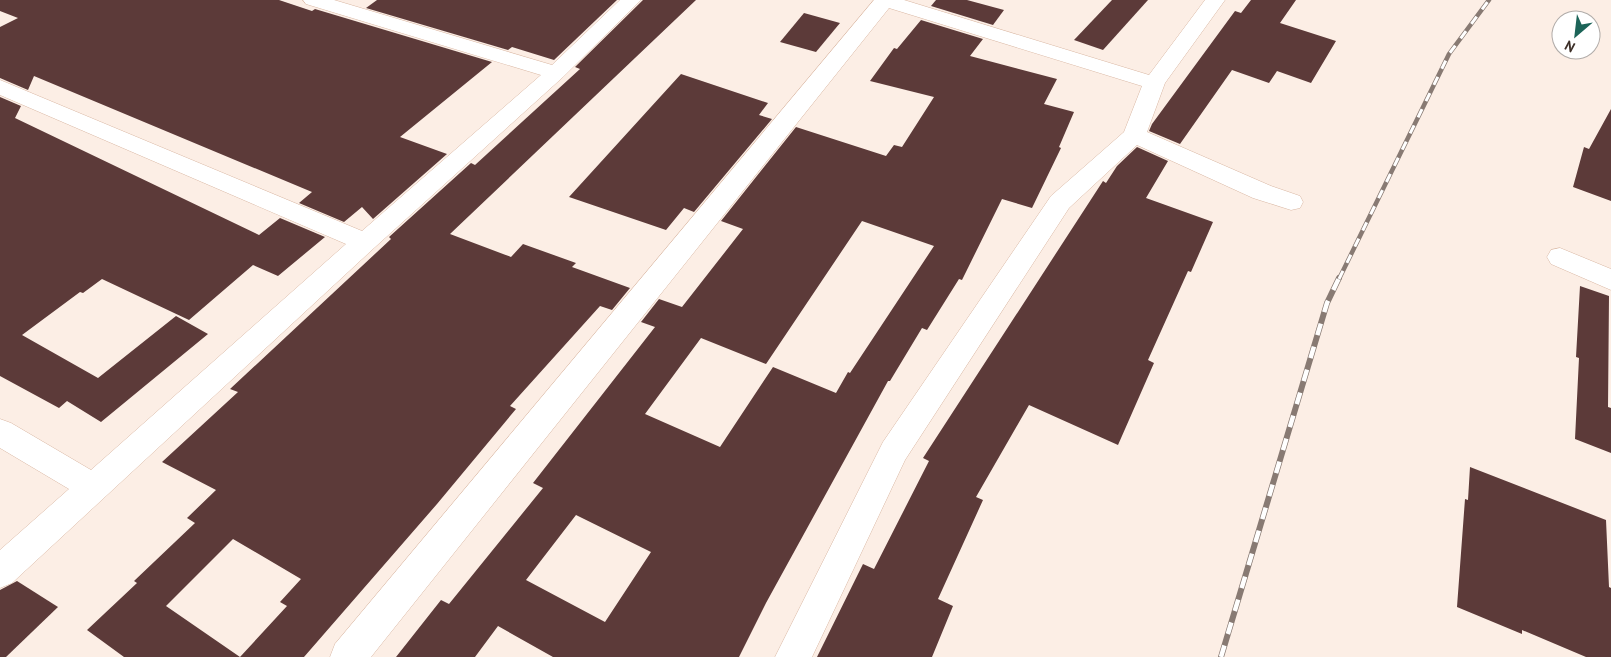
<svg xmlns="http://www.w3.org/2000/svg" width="1611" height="657" font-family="'PT Sans',sans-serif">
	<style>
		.building { fill: #5c3a39; fill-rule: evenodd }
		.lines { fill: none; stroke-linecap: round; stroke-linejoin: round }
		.minor-casing { stroke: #d9b7a3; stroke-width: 1 }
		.minor { fill: #fff; fill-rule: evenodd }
		.rail-far1-casing { stroke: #887a73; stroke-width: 4.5 }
		.rail-casing { stroke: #887a73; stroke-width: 6 }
		.rail-far1 { stroke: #fff; stroke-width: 3; stroke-dasharray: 9; stroke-linecap: butt }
		.rail { stroke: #fff; stroke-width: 4.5; stroke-dasharray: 12; stroke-linecap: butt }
	</style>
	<rect width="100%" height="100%" fill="#fceee5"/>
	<g class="building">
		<path d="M0,0h279l33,11 3,-2 177,53 -92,75 47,17 -74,65 -11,-12 -18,15 -45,-19 13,-11 -278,-116 -6,14 -28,-12v-51l18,-9 -18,-7z"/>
		<path d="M377,0h240l-63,60 -42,-13 -4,3 -142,-42z"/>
		<path d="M643,0h53l-246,234 61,23 12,-13 53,19 -4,4 58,21 -18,22 -12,-4 -90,100 6,3 -79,95 -133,153h-180l-37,-27 50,-47 -3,-2 61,-58 -8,-5 29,-28 -54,-28 76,-70 -8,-3 161,-150 -2,-2 82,-74 4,2 105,-96 -5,-2zM233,539l68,40 -21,23 7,4 -47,51 -74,-51z"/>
		<path d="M936,0h31l37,10 -11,15 -62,-19z"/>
		<path d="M1112,0h36l-45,50 -29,-10z"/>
		<path d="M1251,0h45l-16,23 56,18 -25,42 -34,-12 -8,12 -37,-13 -52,74 -31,-13 3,-7 83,-113 6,2z"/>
		<path d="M804,13l36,10 -24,29 -36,-10z"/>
		<path d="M921,20l62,19 -13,17 87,23 -13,25 30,8 -15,35 2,1 -29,60 -30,-9 -40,81 -3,-1 -32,51 -5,-2 -32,53h-2l-122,222 -27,54h-186l-55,-31 -23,31h-79l45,-57 8,4 94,-116 -10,-5 122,-156 -14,-5 18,-23 23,8 61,-78 -22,-8 75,-94 90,29 8,-11 8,2 32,-50 -64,-16 24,-33 3,1zM862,221l72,25 -84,127 -2,-1 -12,21 -63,-26 -53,80 -75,-33 56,-76 65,26zM576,515l75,37 -46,70 -79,-42z"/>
		<path d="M681,74l87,29 -9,12 13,4 -78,93 -10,-4 -18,22 -97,-33z"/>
		<path d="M0,97l21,9 -6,12 244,117 21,-17 45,19 -47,39 -25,-11 -64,55 -87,-41 -19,14 -3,-1 -58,43 76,43 78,-62 32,18 -107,88 -34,-21 -8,7 -59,-32z"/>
		<path d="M1611,109v92l-38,-14 11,-40 5,2z"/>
		<path d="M1137,147l31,14 -22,37 67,24 -22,50 -3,-1 -40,89 6,3 -36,82 -89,-40 -53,92 7,3 -45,99 15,7 -21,51h-115l46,-93 11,5 55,-108 -6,-3 180,-277 3,2 11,-17z"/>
		<path d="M1580,286l29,10 -1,111 3,1v45l-36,-14 4,-81 -3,-1z"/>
		<path d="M1470,467l136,53 3,67 2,1v69h-25l-64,-27v4l-65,-27 8,-108 3,1z"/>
		<path d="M17,581l41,26 -52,50h-6v-67z"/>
	</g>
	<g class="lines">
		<g class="minor-casing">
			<g id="minor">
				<path d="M303,0h31l218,65 68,-65h21l-78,77 -189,171 -362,335 -12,5v-38l69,-61 -69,-41v-29l11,4 80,47 255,-226 -346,-149v-15l362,151 179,-156 -235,-71z"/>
				<path d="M874,0h30l245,75 56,-75h20l-60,83 -18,49 124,54 29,10 3,6 -3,6 -9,2 -38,-12 -116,-53 -68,63 -164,252 -93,197h-37l108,-215 168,-246 73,-64 18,-46 -253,-78 -518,649h-41l5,-13z"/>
				<path d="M1560,248l51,21v21l-60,-26 -4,-7 4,-7z"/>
			</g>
		</g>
		<use href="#minor" class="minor"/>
		<g class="rail-far1-casing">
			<path id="rail-far1" d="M1339,279l110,-225 40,-54"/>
		</g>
		<g class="rail-casing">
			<path id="rail" d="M1221,657l106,-354 12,-25"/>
		</g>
		<use href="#rail-far1" class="rail-far1"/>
		<use href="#rail" class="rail"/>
	</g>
	<g transform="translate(1576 35) rotate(208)"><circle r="24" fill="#ffffff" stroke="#b1aca9"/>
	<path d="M0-4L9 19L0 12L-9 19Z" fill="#1c6458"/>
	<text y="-8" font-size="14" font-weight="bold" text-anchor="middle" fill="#3d2f28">N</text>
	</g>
</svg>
